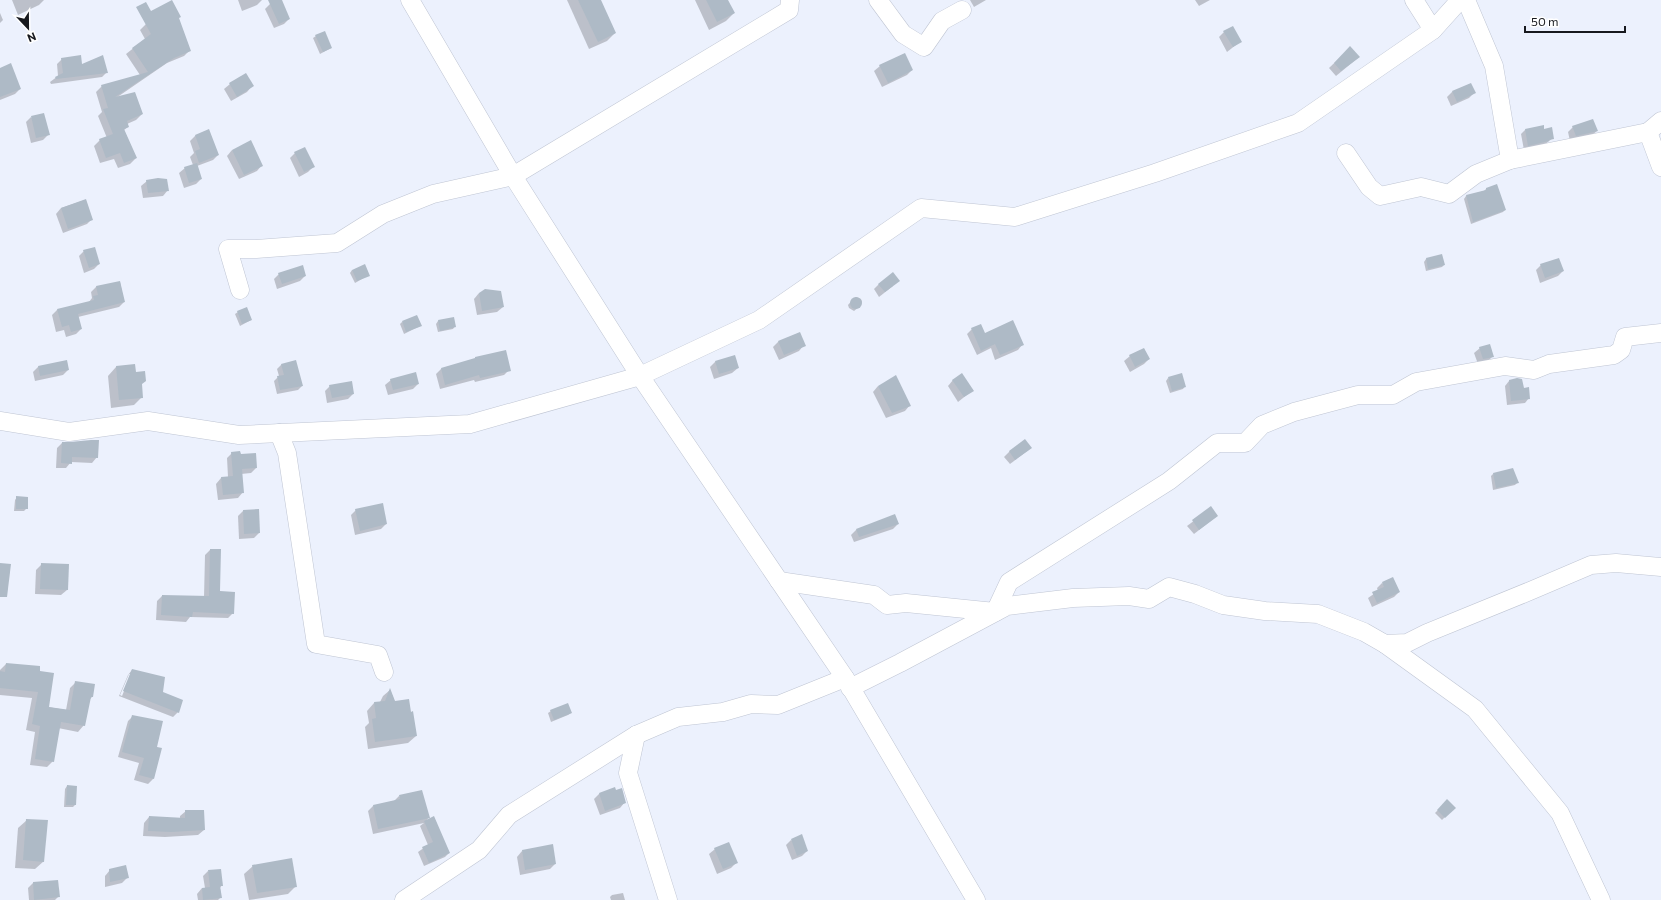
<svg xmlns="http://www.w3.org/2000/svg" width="1661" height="900" font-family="Commissioner,sans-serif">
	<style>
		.shadow { fill: #0003; fill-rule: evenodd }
		.building { fill: #aebac6 }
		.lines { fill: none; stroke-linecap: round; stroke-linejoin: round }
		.minor-casing { stroke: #bfc5d3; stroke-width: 19 }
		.minor { stroke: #fff; stroke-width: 18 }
	</style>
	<rect width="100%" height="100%" fill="#ecf1fd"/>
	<g class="shadow">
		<path d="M12,0h32l-5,5 -21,10z"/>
		<path d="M238,0h24l-5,5 -15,6z"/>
		<path d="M279,0h2l8,19 -5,5 -10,4 -9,-19 5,-5z"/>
		<path d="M567,0h33l15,33 -8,8 -18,8z"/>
		<path d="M695,0h32l7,13 -8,8 -17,9z"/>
		<path d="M970,0h16l-12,7z"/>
		<path d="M1195,0h15l-11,6z"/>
		<path d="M0,13l3,7 -3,3z"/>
		<path d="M146,24l44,26 -6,6 -17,7 -51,35 26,16 -6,6 -9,4 1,3 -4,3 12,28 -6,6 -12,4 -4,-9 -14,4 -6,-17 6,-6 7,-2 -9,-22 4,-4 -6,-20 6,-6 38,-11 -14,-21 19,-15 -5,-9z"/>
		<path d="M1224,32l17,9 -14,11 -8,-15z"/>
		<path d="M316,36l15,12 -11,6 -7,-16z"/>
		<path d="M1350,48l9,9 -23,19 -7,-8z"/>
		<path d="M904,54l8,16 -5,5 -25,12 -8,-16 6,-5z"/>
		<path d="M62,59l20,7 25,6 -5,5 -51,7 -1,-2 8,-6 -1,-12z"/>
		<path d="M0,69l20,20 -5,5 -15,6z"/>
		<path d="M245,75l7,11 -5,6 -16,9 -7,-12 6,-5z"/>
		<path d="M1470,84l4,9 -5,5 -18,8 -4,-9 5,-5z"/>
		<path d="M31,117l17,18 -5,5 -12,3 -5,-21z"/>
		<path d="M1543,127l1,3 9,8 -9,7 -20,5 -3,-16 4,-4z"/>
		<path d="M1573,127l24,4 -6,5 -21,5 -2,-9z"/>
		<path d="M209,131l9,24 -5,5 -16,6 4,13 -5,5 -12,4 -5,-15 6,-5 8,-3 -3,-8 4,-4 -4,-12 5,-5z"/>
		<path d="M232,150l30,15 -5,6 -18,8 -12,-23z"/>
		<path d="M295,153l18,14 -5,5 -9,5 -9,-19z"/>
		<path d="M147,181l21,9 -5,6 -20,2 -2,-12z"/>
		<path d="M1486,189l19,21 -2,2 -32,12 -7,-25 2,-3 18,-5z"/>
		<path d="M85,200l7,19 -5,5 -24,9 -7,-19 5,-6z"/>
		<path d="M84,251l15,13 -5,5 -10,4 -5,-17z"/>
		<path d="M1441,255l3,10 -2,2 -16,4 -2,-9 2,-3z"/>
		<path d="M1541,265l22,6 -5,5 -18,7 -4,-13z"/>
		<path d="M352,270l17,5 -14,8 -5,-10z"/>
		<path d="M279,274l26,2 -5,5 -23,8 -3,-10z"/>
		<path d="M120,282l4,20 -5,5 -41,10 3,12 -5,5 -10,3 -2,-7 -8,2 -4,-17 5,-5 32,-8 3,-4 -1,-6 5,-5z"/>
		<path d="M879,284l14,2 -14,11 -5,-8z"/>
		<path d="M479,293l24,14 -6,5 -20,3 -3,-16z"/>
		<path d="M856,297l5,2 1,3 -3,5 -5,4 -5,-3 -1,-3 5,-6z"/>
		<path d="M238,312l13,8 -11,6 -5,-12z"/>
		<path d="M453,318l2,8 -2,3 -15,3 -2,-8 2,-3z"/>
		<path d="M402,322l18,4 -16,8 -4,-10z"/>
		<path d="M972,329l50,16 -4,5 -23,10 -4,-12 -14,7 -10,-21z"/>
		<path d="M799,333l5,12 -5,6 -20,9 -6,-13 5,-5z"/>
		<path d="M1480,348l12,9 -5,5 -9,2 -4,-11z"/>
		<path d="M1144,349l5,10 -5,5 -14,8 -6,-11 6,-5z"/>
		<path d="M734,356l4,12 -6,5 -18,6 -4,-12 5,-5z"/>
		<path d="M473,360l36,10 -5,5 -29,7 -1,-2 -34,9 -4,-15 5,-5z"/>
		<path d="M295,361l7,25 -4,4 -21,4 -3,-13 5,-5 -2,-7 4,-4z"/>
		<path d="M134,365l1,8 6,12 1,12 -8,8 -23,3 -3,-32 8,-9z"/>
		<path d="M38,367l30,3 -5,5 -28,6 -2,-9z"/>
		<path d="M1168,378l17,8 -2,3 -13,4 -4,-12z"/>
		<path d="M391,380l27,4 -5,5 -25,6 -3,-10z"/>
		<path d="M953,380l20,10 -15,12 -10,-16z"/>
		<path d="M1509,381l14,8 6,9 -4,5 -18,2 -2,-19z"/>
		<path d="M330,386l23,8 -5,5 -21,4 -2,-12z"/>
		<path d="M878,386l32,19 -5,6 -19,7 -13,-26z"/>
		<path d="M62,443l35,14 -5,6 -21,-1 -5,6h-10l1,-20z"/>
		<path d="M1031,448l-21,16 -6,-7 6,-6z"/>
		<path d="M232,453l8,2 16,13 -5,5 -10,1 2,18 -5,6 -20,2 -2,-16 5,-6 7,-1 -1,-19z"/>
		<path d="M1493,474l24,9 -2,2 -22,5 -2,-14z"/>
		<path d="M17,497l10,11 -3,3h-10l1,-11z"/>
		<path d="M1211,508l6,8 -23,18 -7,-8z"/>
		<path d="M258,510l1,23 -5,5 -15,1 -1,-23 5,-5z"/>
		<path d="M356,510l30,14 -5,5 -26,6 -4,-20z"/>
		<path d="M898,524l-5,5 -39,13 -3,-7 5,-5z"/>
		<path d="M210,550l9,42 14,21 -5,5 -38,-1 -4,5 -30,-2 1,-19 5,-5 42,1 1,-42z"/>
		<path d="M42,564l25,26 -6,5 -26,-1 1,-24z"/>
		<path d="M1382,583l17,9 -5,5 -22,10 -4,-9 10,-7 -1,-3z"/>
		<path d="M6,664l33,3 9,40 18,3 4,-22 6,-6 16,15 -3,3 -5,25 -6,7 -20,-4 -5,33 -6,6 -17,-2 5,-33 -9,-2 6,-32 -32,-3v-25z"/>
		<path d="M132,670l30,23 16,19 -5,5 -54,-21 9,-21zM129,674h2l-9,22 -2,-1z"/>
		<path d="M390,690l5,12 21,34 -8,7 -40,6 -3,-22 4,-4 -2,-12 7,-8 6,-1 3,-6z"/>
		<path d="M551,711l20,2 -3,2 -17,7 -3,-9z"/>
		<path d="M133,716l23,31 5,2 -8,30 -5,5 -14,-4 5,-17 -21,-6 10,-36z"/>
		<path d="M67,786l8,19 -2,2h-9l1,-18z"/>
		<path d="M614,789l11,13 -5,6 -20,7 -6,-16 5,-5z"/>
		<path d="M399,796l30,21 -3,4 23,32 -4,4 -21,9 -6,-14 10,-7 -8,-19 4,-3 -51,11 -5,-23 5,-5 21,-5z"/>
		<path d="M1447,801l7,7 -12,12 -7,-7z"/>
		<path d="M186,811l18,19 -6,5 -33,2 -22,-1 1,-13 5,-6 31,2v-3z"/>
		<path d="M27,820l17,41 -9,8 -20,-1 3,-40z"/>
		<path d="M791,840l16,11 -5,5 -10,4 -6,-15z"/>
		<path d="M715,849l21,14 -5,5 -14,6 -8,-20z"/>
		<path d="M522,851l33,13 -5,5 -30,6 -3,-18z"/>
		<path d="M253,866l43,20 -8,8 -39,6 -5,-26z"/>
		<path d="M110,870l18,7 -6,6 -17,4v-11z"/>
		<path d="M208,871l14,14 -2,3 1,9 -3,3h-20l-1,-6 5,-6h3l-2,-12z"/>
		<path d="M57,881l2,15 -4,4h-26l-1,-12 5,-5z"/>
		<path d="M623,893l2,7h-14l-1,-3 2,-2z"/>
	</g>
	<g class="building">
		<path d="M172,0l9,17 -2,1 12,33 -17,7 -59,39 20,-5 8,22 -16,7 2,6 -5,2 13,29 -13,5 -4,-10 -14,5 -7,-19 14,-5 -10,-25 5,-1 -7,-23 47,-13 -16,-24 19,-14 -15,-27 10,-5 5,9z"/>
		<path d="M268,0h14l8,19 -11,5z"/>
		<path d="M578,0h23l15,33 -18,9z"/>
		<path d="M706,0h22l7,13 -18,9z"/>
		<path d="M1233,26l9,16 -9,5 -10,-16z"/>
		<path d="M325,31l7,17 -9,4 -8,-17z"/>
		<path d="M1350,46l10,11 -19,14 -7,-8z"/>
		<path d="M905,53l8,17 -25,13 -9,-18z"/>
		<path d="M81,55l1,9 21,-9 5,18 -52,6 -1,-2 8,-4 -2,-15z"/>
		<path d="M11,63l10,26 -21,8v-29z"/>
		<path d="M246,73l8,13 -17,11 -8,-14z"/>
		<path d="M1471,83l5,10 -19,9 -5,-11z"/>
		<path d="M44,113l6,22 -14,3 -5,-22z"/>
		<path d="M1593,119l5,12 -22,5 -4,-10z"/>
		<path d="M1544,125v4l8,-2 2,12 -5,1v1l-21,5 -3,-17z"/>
		<path d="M209,129l10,26 -20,8 -4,-12 5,-2 -5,-14z"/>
		<path d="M251,140l12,26 -19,9 -12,-25z"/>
		<path d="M305,147l10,20 -11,5 -10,-20z"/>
		<path d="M197,163l5,16 -13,4 -5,-16z"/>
		<path d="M158,178l9,1 2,12 -21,2 -2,-13z"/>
		<path d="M1497,184l9,26 -33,12 -7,-27 20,-5v-2z"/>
		<path d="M86,199l7,21 -25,9 -7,-21z"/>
		<path d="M95,247l5,17 -11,4 -6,-18z"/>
		<path d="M1442,254l3,11 -17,4 -2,-11z"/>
		<path d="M1559,258l5,13 -19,7 -5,-14z"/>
		<path d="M365,264l5,12 -13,5 -5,-11z"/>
		<path d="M303,265l3,11 -24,8 -4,-11z"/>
		<path d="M893,272l7,9 -15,11 -7,-8z"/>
		<path d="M120,281l5,21 -47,12 4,15 -11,3 -2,-7 -7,2 -5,-18 37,-9 -1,-4 5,-1 -2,-9z"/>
		<path d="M485,289l16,2 3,16 -22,4 -3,-18z"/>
		<circle cx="856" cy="303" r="6"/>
		<path d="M247,307l5,13 -10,4 -5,-13z"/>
		<path d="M417,315l5,11 -16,6 -4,-11z"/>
		<path d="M454,317l2,10 -16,4 -2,-11z"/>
		<path d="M1013,320l11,25 -24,10 -5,-11 -14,7 -10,-23 10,-4 4,9z"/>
		<path d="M800,332l6,14 -22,9 -6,-14z"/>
		<path d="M1490,344l4,13 -11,2 -4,-12z"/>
		<path d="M1144,348l6,11 -15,8 -6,-12z"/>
		<path d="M506,350l5,21 -31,7 -1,-3 -34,10 -4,-17 34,-10v-1z"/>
		<path d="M735,355l4,13 -20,6 -4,-13z"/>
		<path d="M67,360l2,10 -29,6 -2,-10z"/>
		<path d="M296,360l7,26 -23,4 -3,-14 7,-1 -3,-11z"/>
		<path d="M135,364l1,8 9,-1 1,10 -4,3 1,14 -24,2 -3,-34z"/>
		<path d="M416,372l3,12 -26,6 -3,-11z"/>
		<path d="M962,373l12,18 -10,6 -12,-17z"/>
		<path d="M1182,373l4,14 -14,4 -4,-14z"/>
		<path d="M896,375l15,31 -19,7 -14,-27z"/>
		<path d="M1517,378l5,1 2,9 5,-1 1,12 -19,2 -2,-21z"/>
		<path d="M352,381l2,13 -22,4 -3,-13z"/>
		<path d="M1025,439l7,9 -17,12 -6,-9z"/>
		<path d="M91,440h8l-1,18 -26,-1v7l-11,-1 1,-21h8z"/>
		<path d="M240,451l1,3 15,-1 1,15 -15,1 2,24 -21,2 -2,-18 12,-1 -2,-24z"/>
		<path d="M1513,468l6,15 -23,5 -3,-15z"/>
		<path d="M16,496l12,1v12h-12z"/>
		<path d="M383,503l4,21 -27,7 -5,-22z"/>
		<path d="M1211,506l7,10 -19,14 -7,-10z"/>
		<path d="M259,509l1,24 -16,1 -1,-24z"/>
		<path d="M895,514l4,10 -40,13 -3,-8z"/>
		<path d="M210,549h11l-1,42 15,1 -1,22 -41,-2 -1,5 -31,-2 1,-20 47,1z"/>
		<path d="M0,563l11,1 -4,33h-7z"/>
		<path d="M41,563l28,1 -1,26 -28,-1z"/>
		<path d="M1393,577l7,15 -23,11 -5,-11 12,-5 -2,-5z"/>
		<path d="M6,663l34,3v5l14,2 -5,34 21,3 5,-29 20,3 -2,13h-2l-6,29 -24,-4 -7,40 -19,-3 5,-33 -8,-2 6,-32 -38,-4v-17l5,1z"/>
		<path d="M132,669l33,8 -2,15 20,8 -4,13 -56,-22z"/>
		<path d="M390,688l5,13 14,-2 2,13 2,-1 4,25 -42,6 -3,-23 4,-1 -2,-16 11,-1z"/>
		<path d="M568,703l4,10 -18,7 -4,-10z"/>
		<path d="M132,715l31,6 -6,26 5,1 -8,31 -15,-4 5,-17 -22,-6z"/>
		<path d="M67,785l10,1 -1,19h-10z"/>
		<path d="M615,787l1,3 6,-2 4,15 -21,8 -6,-18z"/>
		<path d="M422,790l8,28 -52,11 -5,-24 27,-6 -1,-4z"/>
		<path d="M1447,799l9,9 -11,10 -8,-8z"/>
		<path d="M185,810h19l1,20 -34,2 -23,-1 1,-15 36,2z"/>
		<path d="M434,816l16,37 -21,10 -7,-16 11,-5 -9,-21z"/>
		<path d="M26,819l22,1 -4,42 -21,-2z"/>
		<path d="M802,834l6,17 -11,5 -6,-17z"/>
		<path d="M729,842l9,21 -15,6 -9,-21z"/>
		<path d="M553,844l3,20 -31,6 -3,-20z"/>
		<path d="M292,858l5,29 -40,6 -5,-28z"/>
		<path d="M126,865l3,13 -19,4 -1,-13z"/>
		<path d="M221,869l2,17h-3l2,12 -19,2 -1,-12 8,-1 -2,-17z"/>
		<path d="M58,880l2,17 -26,3 -1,-18z"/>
	</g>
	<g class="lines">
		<g class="minor-casing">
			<g id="minor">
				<path d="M410,0l103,176 127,200 205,302 131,222"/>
				<path d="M878,0l25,34 21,13 18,-26 20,-11"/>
				<path d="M1414,0l19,30"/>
				<path d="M1466,0l28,66 16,94 138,-28 13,35"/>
				<path d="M1648,132l13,-11"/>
				<path d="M1346,153l23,34 11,9 41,-9 28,7 27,-20 34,-14"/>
				<path d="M240,290l-12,-41h28l81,-6 46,-29 50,-20 80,-18 276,-166 1,-10"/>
				<path d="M0,421l69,11 79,-11 91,14 231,-11 170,-48 119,-56 162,-112 94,9 140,-44 143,-50 135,-93 27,-30"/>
				<path d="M279,433l8,20 29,191 62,11 6,17"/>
				<path d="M779,581l95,14 13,10 19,-2 89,9 14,-30 160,-101 48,-38h28l17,-18 32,-13 64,-17h35l23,-13 89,-16 29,4 15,-6 65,-9 7,-5 4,-13 36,-4"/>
				<path d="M1385,644l90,65 85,104 41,87"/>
				<path d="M850,688l50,-25 107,-57 66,-8 56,-2 20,3 20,-12 26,7 28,11 42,6 53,3 46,18 21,12 22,-1 20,-10 103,-42 61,-26 25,-2 45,4"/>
				<path d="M636,735l-8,38 40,127"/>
				<path d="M404,900l75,-50 30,-35 127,-80 42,-18 45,-5 28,-8 27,1 67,-27"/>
			</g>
		</g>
		<use href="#minor" class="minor"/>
	</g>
	<g transform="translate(28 28) rotate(158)" stroke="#ffffff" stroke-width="3" paint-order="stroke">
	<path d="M0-3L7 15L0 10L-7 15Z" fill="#17191e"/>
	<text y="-6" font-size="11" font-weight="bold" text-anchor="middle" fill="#17191e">N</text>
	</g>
	<path d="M1525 26v6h100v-6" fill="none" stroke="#17191e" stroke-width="2"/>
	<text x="1531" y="26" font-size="12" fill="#17191e" stroke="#ffffff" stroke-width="3" paint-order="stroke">50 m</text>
</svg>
